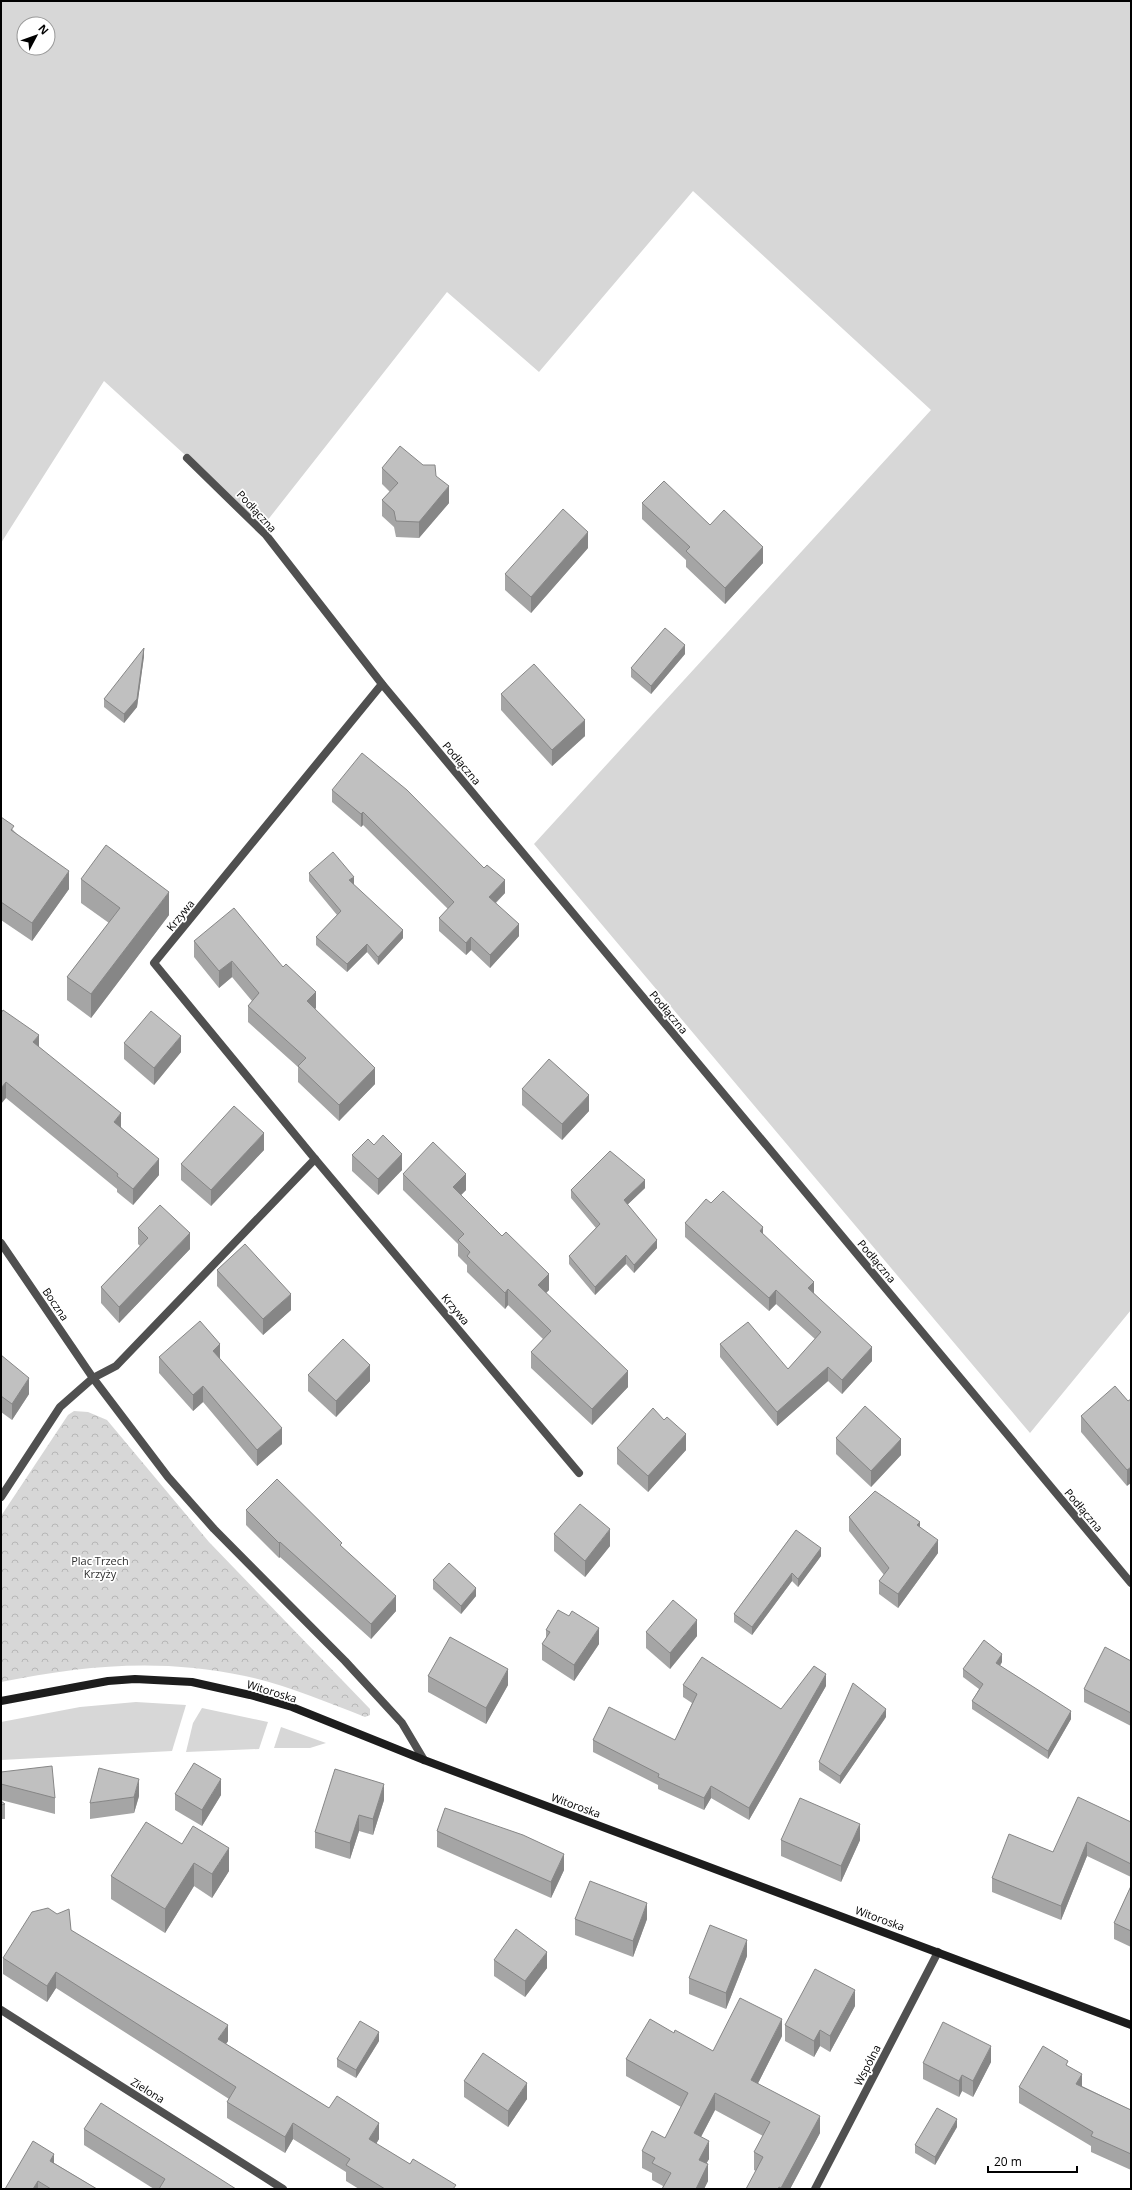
<svg xmlns="http://www.w3.org/2000/svg" width="1132" height="2190" font-family="'Open Sans',sans-serif">
	<style>
		.green { fill: #d7d7d7; fill-rule: evenodd }
		.park { fill: url(#park-crowns) }
		.lines { fill: none; stroke-linecap: round; stroke-linejoin: round }
		.street { stroke: #505050; stroke-width: 8 }
		.secondary { stroke: #1d1d1d; stroke-width: 8 }
		.wall { fill: #a5a5a5 }
		.shaded-wall { fill: #868686 }
		.building { fill: #c0c0c0; stroke: #868686 }
		.labels { text-anchor: middle; dominant-baseline: central; stroke-width: 3.5; stroke-linejoin: round; paint-order: stroke }
		.street-label { font-size: 11px; fill: #000; stroke: #fff }
		.park-label { font-size: 11px; fill: #2e2e2e; stroke: #fff }
	</style>
	<defs>
		<pattern id="park-crowns" width="20" height="18" patternUnits="userSpaceOnUse"><rect width="20" height="18" fill="#d7d7d7"/><path d="M2 6a3 3 0 1 1 6 0M12 15a3 3 0 1 1 6 0" fill="none" stroke="#b7b7b7"/></pattern>
	</defs>
	<rect width="100%" height="100%" fill="#fff"/>
	<g class="green">
		<path d="M1,1h1130v1309l-101,123 -496,-589 397,-434 -238,-219 -154,181 -92,-80 -184,234 -159,-145 -103,162zM24,24h24v24h-24z"/>
		<path d="M136,1702l50,3 -14,46 -171,9v-38l79,-15z"/>
		<path d="M202,1708l66,14 -9,27 -73,3 7,-29z"/>
		<path d="M281,1727l45,16 -16,5h-36z"/>
	</g>
	<path class="park" d="M74,1411l14,1 19,8 102,122 161,167v6l-5,2c-39,-15 -79,-32 -120,-41 -85,-18 -160,-11 -244,6v-166l67,-101z"/>
	<g class="lines">
		<g class="street">
			<path d="M187,458l79,77 116,149 749,899"/>
			<path d="M382,684l-228,279 161,196 264,314"/>
			<path d="M1,1243l92,135 75,99 46,52 131,132 57,62 22,37"/>
			<path d="M1,1497l59,-90 33,-29 23,-12 199,-207"/>
			<path d="M1,2010l282,179"/>
			<path d="M815,2189l123,-237"/>
		</g>
		<path class="secondary" d="M1,1701l107,-20 27,-2 57,3 58,13 42,12 132,53 707,265"/>
	</g>
	<g class="wall">
		<path d="M382,468l54,8 13,27 -30,35 -23,-1 -2,-10 -12,-11v-16l8,-8 -8,-8z"/>
		<path d="M642,503l68,22 53,38 -38,41 -39,-37v-7l-44,-41z"/>
		<path d="M588,548l-57,65 -26,-23v-16z"/>
		<path d="M685,654l-34,40 -20,-17v-9z"/>
		<path d="M144,656l-7,51 -13,16 -20,-16v-8z"/>
		<path d="M501,694l84,42 -33,30 -51,-56z"/>
		<path d="M332,790l173,103 -9,10 23,33 -29,32 -19,-18 -5,5 -27,-24v-13l9,-9 -85,-84 -2,2 -29,-25z"/>
		<path d="M1,817l13,14 55,58 -37,52 -31,-21z"/>
		<path d="M309,873l45,12 49,53 -25,27 -11,-13 -20,20 -31,-27v-8l21,-22 -28,-34z"/>
		<path d="M81,879l88,36 -78,103 -24,-18v-23l42,-54 -28,-20z"/>
		<path d="M194,941l122,67 -1,1 60,75 -36,37 -41,-39v-15l-50,-45v-16l4,-5 -20,-24 -13,11 -25,-31z"/>
		<path d="M1,1013l38,34 82,80 38,48 -26,30 -16,-13v-3l-111,-91z"/>
		<path d="M124,1043l57,9 -27,33 -30,-26z"/>
		<path d="M522,1089l67,22 -27,29 -40,-35z"/>
		<path d="M374,1145l28,25 -24,25 -26,-24v-16z"/>
		<path d="M264,1150l-53,56 -30,-26v-16z"/>
		<path d="M403,1174l63,16 -5,5 88,95 -3,3 82,94 -36,38 -61,-57v-16l12,-13 -35,-34 -3,4 -38,-37v-7l-9,-9v-12l-55,-54z"/>
		<path d="M645,1188l-18,17 30,43 -23,25 -8,-9 -31,31 -26,-31v-8l27,-28 -25,-30v-8z"/>
		<path d="M711,1203l52,31 109,127 -30,33 -14,-13 -51,45 -57,-69v-13l68,25 27,-30 -39,-35 -7,7 -84,-74v-14z"/>
		<path d="M138,1228l52,21 -71,74 -18,-20v-16l39,-41 -2,-2z"/>
		<path d="M217,1270l74,40 -28,25 -46,-49z"/>
		<path d="M1,1355l28,39 -17,26 -11,-8z"/>
		<path d="M159,1357l61,2 62,85 -25,22 -54,-64 -10,9 -34,-38z"/>
		<path d="M308,1375l62,6 -34,36 -28,-26z"/>
		<path d="M1128,1401l-1,85 -46,-54v-16z"/>
		<path d="M664,1420l22,30 -38,42 -31,-28v-16z"/>
		<path d="M836,1438l65,17 -30,32 -35,-33z"/>
		<path d="M246,1510l96,37 54,64 -25,28 -91,-82 -1,1 -33,-33z"/>
		<path d="M849,1517l71,10 18,26 -40,55 -19,-14v-13l5,-6 -35,-44z"/>
		<path d="M796,1530l25,26 -23,31 -6,-6 -40,54 -18,-13v-8z"/>
		<path d="M554,1534l56,12 -25,31 -31,-26z"/>
		<path d="M433,1580l43,16 -15,18 -28,-25z"/>
		<path d="M546,1630l53,14 -25,37 -32,-21v-16l4,-5z"/>
		<path d="M646,1632l51,4 -27,33 -24,-21z"/>
		<path d="M1131,1661v65l-47,-24v-13z"/>
		<path d="M1002,1662l-2,4 71,53 -23,40 -76,-50v-8l7,-12 -16,-12v-8z"/>
		<path d="M428,1676l80,9 -22,39 -58,-32z"/>
		<path d="M683,1685l98,24 45,-23 -77,134 -38,-22 -7,12 -46,-21v-4l-65,-33v-12h82l17,-37 -9,-6z"/>
		<path d="M886,1717l-46,67 -21,-14v-8z"/>
		<path d="M1,1772l54,26v16l-54,-14z"/>
		<path d="M175,1794l46,1 -19,31 -27,-16z"/>
		<path d="M139,1796l-5,17 -44,6v-16z"/>
		<path d="M384,1800l-11,35 -14,-4 -9,28 -35,-11v-16z"/>
		<path d="M1,1801l4,3v15h-4z"/>
		<path d="M1131,1822v55l-44,-21 -26,64 -69,-28v-14l61,-26z"/>
		<path d="M437,1831l127,39 -13,28 -114,-51z"/>
		<path d="M781,1840h79l-19,42 -60,-26z"/>
		<path d="M182,1844l47,27 -17,27 -18,-12 -29,47 -54,-34v-23z"/>
		<path d="M1131,1886v61l-17,-8v-16z"/>
		<path d="M575,1919h72l-14,38 -58,-22z"/>
		<path d="M71,1930l157,111 -2,3 153,95 -3,5 34,20 46,25h-97l-13,-8v-9l-53,-33 -8,14 -58,-35v-16l2,-3 -173,-111 -9,14 -44,-28v-16z"/>
		<path d="M747,1956l-21,53 -37,-15v-16z"/>
		<path d="M494,1960l53,8 -22,29 -31,-21z"/>
		<path d="M855,2006l-25,46 -10,-6 -6,11 -29,-16v-16z"/>
		<path d="M674,2033l39,18 69,-15 -24,47 62,50 -30,56h-44l10,-18 -2,-1v-18l9,-16 -48,-26 -14,27 8,22 -3,4 2,18 -4,8h-42l1,-3 -11,-6v-7l-10,-5v-17l23,-13 16,-31 -55,-31v-17z"/>
		<path d="M379,2041l-23,37 -19,-11v-8z"/>
		<path d="M991,2062l-18,35 -11,-6 -3,6 -36,-18v-16z"/>
		<path d="M1068,2067l14,19 49,24v60l-40,-18v-6l-72,-43v-16z"/>
		<path d="M464,2081l63,18 -19,28 -44,-30z"/>
		<path d="M957,2127l-22,38 -20,-12v-8z"/>
		<path d="M84,2129l152,60h-82l-70,-44z"/>
		<path d="M54,2163l43,26h-92z"/>
	</g>
	<g class="shaded-wall">
		<path d="M449,486v17l-30,35v-16z"/>
		<path d="M588,532v16l-57,65v-16z"/>
		<path d="M763,547v16l-38,41v-16z"/>
		<path d="M685,645v9l-34,40v-8z"/>
		<path d="M144,648v8l-7,51 -13,16v-9z"/>
		<path d="M585,720v16l-33,30v-16z"/>
		<path d="M363,812v13l-2,2v-13z"/>
		<path d="M69,871v18l-37,52v-18z"/>
		<path d="M354,877v8l-5,-5z"/>
		<path d="M505,880v13l-16,16v-12z"/>
		<path d="M169,892v23l-78,103v-24z"/>
		<path d="M519,924v12l-29,32v-13z"/>
		<path d="M403,930v8l-25,27v-8z"/>
		<path d="M471,937v13l-5,5v-12z"/>
		<path d="M367,944v8l-20,20v-8z"/>
		<path d="M232,961v16l-13,11v-17z"/>
		<path d="M316,992v16l-9,9v-16z"/>
		<path d="M39,1035v16l-6,-9z"/>
		<path d="M181,1036v16l-27,33v-17z"/>
		<path d="M375,1068v16l-36,37v-16z"/>
		<path d="M6,1082v16l-5,6v-16z"/>
		<path d="M589,1095v16l-27,29v-16z"/>
		<path d="M121,1113v16l-7,-7z"/>
		<path d="M264,1133v17l-53,56v-16z"/>
		<path d="M402,1154v16l-24,25v-16z"/>
		<path d="M159,1159v16l-26,30v-16z"/>
		<path d="M466,1174v16l-13,13v-16z"/>
		<path d="M645,1180v8l-21,20v-8z"/>
		<path d="M763,1227v14l-3,-10z"/>
		<path d="M190,1233v16l-71,74v-16z"/>
		<path d="M657,1240v8l-23,25v-8z"/>
		<path d="M626,1255v9l-31,31v-8z"/>
		<path d="M549,1274v16l-11,11v-16z"/>
		<path d="M814,1282v14l-6,-8z"/>
		<path d="M508,1289v16l-3,4v-16z"/>
		<path d="M776,1290v14l-7,7v-13z"/>
		<path d="M291,1294v16l-28,25v-16z"/>
		<path d="M220,1344v16l-7,-9z"/>
		<path d="M872,1347v14l-30,33v-14z"/>
		<path d="M370,1365v16l-34,36v-16z"/>
		<path d="M828,1367v14l-51,45v-14z"/>
		<path d="M628,1371v16l-36,38v-16z"/>
		<path d="M29,1378v16l-17,26v-16z"/>
		<path d="M203,1386v16l-10,9v-16z"/>
		<path d="M282,1428v16l-25,22v-16z"/>
		<path d="M686,1434v16l-38,42v-16z"/>
		<path d="M901,1439v16l-30,32v-16z"/>
		<path d="M1131,1467v16l-4,3v-16z"/>
		<path d="M920,1522v13l-3,-10z"/>
		<path d="M610,1529v17l-25,31v-16z"/>
		<path d="M938,1540v13l-40,55v-14z"/>
		<path d="M280,1542v15l-1,1v-15z"/>
		<path d="M821,1548v8l-23,31v-8z"/>
		<path d="M792,1573v8l-40,54v-8z"/>
		<path d="M476,1588v8l-15,18v-8z"/>
		<path d="M396,1596v15l-25,28v-15z"/>
		<path d="M697,1620v16l-27,33v-16z"/>
		<path d="M599,1628v16l-25,37v-16z"/>
		<path d="M1002,1654v8l-6,9v-8z"/>
		<path d="M508,1669v16l-22,39v-16z"/>
		<path d="M826,1674v12l-77,134v-12z"/>
		<path d="M886,1709v8l-46,67v-8z"/>
		<path d="M1071,1711v8l-23,40v-8z"/>
		<path d="M139,1779v17l-5,17v-16z"/>
		<path d="M221,1779v16l-19,31v-16z"/>
		<path d="M384,1784v16l-11,35v-16z"/>
		<path d="M711,1786v12l-7,12v-12z"/>
		<path d="M359,1815v16l-9,28v-16z"/>
		<path d="M860,1824v16l-19,42v-16z"/>
		<path d="M1087,1842v14l-26,64v-14z"/>
		<path d="M229,1848v23l-17,27v-24z"/>
		<path d="M564,1854v16l-13,28v-16z"/>
		<path d="M194,1863v23l-29,47v-24z"/>
		<path d="M647,1903v16l-14,38v-16z"/>
		<path d="M747,1940v16l-21,53v-16z"/>
		<path d="M547,1952v16l-22,29v-16z"/>
		<path d="M56,1972v16l-9,14v-16z"/>
		<path d="M855,1990v16l-25,46v-16z"/>
		<path d="M782,2019v17l-31,61v-17z"/>
		<path d="M228,2025v16l-10,14v-16z"/>
		<path d="M820,2030v16l-6,11v-16z"/>
		<path d="M379,2032v9l-23,37v-8z"/>
		<path d="M991,2046v16l-18,35v-16z"/>
		<path d="M1082,2074v17l-6,-7z"/>
		<path d="M962,2075v16l-3,6v-16z"/>
		<path d="M527,2083v16l-19,28v-16z"/>
		<path d="M715,2093v17l-21,40v-17z"/>
		<path d="M820,2116v17l-30,56h-9v-1z"/>
		<path d="M957,2119v8l-22,38v-8z"/>
		<path d="M293,2123v16l-8,14v-16z"/>
		<path d="M379,2123v16l-10,16v-16z"/>
		<path d="M709,2141v18l-10,18v-17z"/>
		<path d="M54,2154v18l-4,-11z"/>
		<path d="M708,2164v17l-4,8h-9z"/>
		<path d="M38,2181v8h-5z"/>
	</g>
	<g class="building">
		<path d="M400,446l23,19h12l1,11 13,10 -30,36 -23,-1 -2,-10 -12,-11 16,-17 -16,-15z"/>
		<path d="M664,481l46,44 14,-15 39,37 -38,41 -39,-37 4,-4 -48,-44z"/>
		<path d="M563,509l25,23 -57,65 -26,-23z"/>
		<path d="M665,628l20,17 -34,41 -20,-18z"/>
		<path d="M144,648l-7,51 -13,15 -20,-15z"/>
		<path d="M534,664l51,56 -33,30 -51,-56z"/>
		<path d="M362,753l45,37 77,78 3,-3 18,15 -16,17 30,27 -29,31 -19,-18 -5,6 -27,-25 15,-16 -91,-90 -2,2 -29,-24z"/>
		<path d="M1,817l13,9 -3,4 58,41 -37,52 -31,-21z"/>
		<path d="M106,845l63,47 -78,102 -24,-17 53,-69 -39,-29z"/>
		<path d="M333,852l21,25 -5,3 54,50 -25,27 -11,-13 -20,20 -31,-27 25,-26 -32,-38z"/>
		<path d="M234,908l49,59 3,-3 30,28 -9,9 68,67 -36,37 -41,-39 8,-8 -58,-52 11,-13 -27,-32 -13,10 -25,-30z"/>
		<path d="M3,1010l36,25 -6,7 88,71 -7,9 45,37 -26,30 -16,-13 1,-2 -112,-92 -5,6v-75z"/>
		<path d="M151,1011l30,25 -27,32 -30,-25z"/>
		<path d="M549,1059l40,36 -27,29 -40,-35z"/>
		<path d="M234,1106l30,27 -53,57 -30,-26z"/>
		<path d="M383,1135l19,19 -24,25 -26,-24 16,-16 6,6z"/>
		<path d="M433,1142l33,32 -13,13 49,49 4,-4 43,42 -11,11 90,86 -36,38 -61,-57 20,-21 -43,-42 -3,4 -38,-37 3,-4 -12,-12 6,-6 -61,-60z"/>
		<path d="M610,1151l35,29 -21,20 33,40 -23,25 -8,-10 -31,32 -26,-31 31,-32 -29,-34z"/>
		<path d="M723,1191l40,36 -3,4 54,51 -6,6 64,59 -30,33 -14,-13 -51,45 -57,-68 28,-22 40,47 33,-37 -45,-42 -7,8 -84,-75 21,-24 5,4z"/>
		<path d="M160,1205l30,28 -71,74 -18,-20 47,-49 -10,-10z"/>
		<path d="M245,1244l46,50 -28,25 -46,-49z"/>
		<path d="M200,1321l20,23 -7,7 69,77 -25,22 -54,-64 -10,9 -34,-38z"/>
		<path d="M343,1339l27,26 -34,36 -28,-26z"/>
		<path d="M1,1355l28,23 -17,26 -11,-8z"/>
		<path d="M1115,1386l13,15 3,-2v68l-4,3 -46,-54z"/>
		<path d="M865,1406l36,33 -30,32 -35,-33z"/>
		<path d="M653,1408l11,12 3,-3 19,17 -38,42 -31,-28z"/>
		<path d="M277,1479l65,64 -2,2 56,51 -25,28 -91,-82 -1,1 -33,-33z"/>
		<path d="M875,1491l45,31 -3,3 21,15 -40,54 -19,-13 10,-13 -40,-51z"/>
		<path d="M580,1504l30,25 -25,32 -31,-27z"/>
		<path d="M796,1530l25,18 -23,31 -6,-6 -40,54 -18,-13z"/>
		<path d="M449,1563l27,25 -15,18 -28,-26z"/>
		<path d="M673,1600l24,20 -27,33 -24,-21z"/>
		<path d="M558,1610l11,6 3,-5 27,17 -25,37 -32,-21 8,-12 -4,-2z"/>
		<path d="M450,1637l58,32 -22,39 -58,-32z"/>
		<path d="M984,1640l18,14 -6,9 75,48 -23,40 -76,-50 11,-17 -20,-15z"/>
		<path d="M1105,1647l26,14v52l-47,-24z"/>
		<path d="M702,1657l79,52 33,-43 12,8 -77,134 -38,-22 -7,12 -46,-21 1,-3 -66,-34 16,-33 66,33 22,-46 -14,-9z"/>
		<path d="M853,1683l33,26 -46,67 -21,-14z"/>
		<path d="M194,1763l27,16 -19,31 -27,-16z"/>
		<path d="M52,1766l3,32 -54,-14v-12z"/>
		<path d="M99,1768l40,11 -5,18 -44,6z"/>
		<path d="M335,1769l49,15 -11,35 -14,-4 -9,28 -35,-11z"/>
		<path d="M1078,1797l53,25v42l-44,-22 -26,64 -69,-28 17,-44 44,18z"/>
		<path d="M800,1798l60,26 -19,42 -60,-26z"/>
		<path d="M1,1801l4,3 -4,1z"/>
		<path d="M445,1808l78,27 41,19 -13,28 -114,-51z"/>
		<path d="M146,1822l36,22 11,-18 36,22 -17,26 -18,-11 -29,46 -54,-33z"/>
		<path d="M590,1881l57,22 -14,38 -58,-22z"/>
		<path d="M1131,1886v45l-17,-8z"/>
		<path d="M48,1908l9,6 12,-5 2,21 157,95 -10,14 111,69 8,-12 42,27 -10,16 41,25 3,-5 43,26 -3,4h-68l-39,-24 4,-6 -57,-36 -8,14 -58,-35 9,-15 -180,-115 -9,14 -44,-28 29,-46z"/>
		<path d="M710,1925l37,15 -21,53 -37,-15z"/>
		<path d="M516,1929l31,23 -22,29 -31,-21z"/>
		<path d="M815,1969l40,21 -25,46 -10,-6 -6,11 -29,-16z"/>
		<path d="M740,1998l42,21 -31,61 69,36 -39,72 -2,-1 -1,2h-32l17,-32 -9,-5 16,-30 -55,-29 -21,40 15,8 -10,19 9,4 -12,25h-34l9,-16 -19,-10 3,-5 -13,-7 10,-20 13,7 23,-45 -62,-34 24,-40 24,14 1,-3 38,21z"/>
		<path d="M360,2021l19,11 -23,38 -19,-11z"/>
		<path d="M943,2022l48,24 -18,35 -11,-6 -3,6 -36,-18z"/>
		<path d="M1043,2046l25,15 -2,4 16,9 -6,10 55,26v44l-40,-18 2,-4 -74,-45z"/>
		<path d="M483,2053l44,30 -19,28 -44,-30z"/>
		<path d="M101,2103l135,86h-77l6,-10 -81,-50z"/>
		<path d="M937,2108l20,11 -22,38 -20,-12z"/>
		<path d="M33,2141l21,13 -4,7 47,28h-46l-13,-8 -5,8h-28z"/>
	</g>
	<g class="labels">
		<g class="street-label">
			<text transform="translate(257 511) rotate(47)">Podłączna</text>
			<text transform="translate(462 763) rotate(50)">Podłączna</text>
			<text transform="translate(180 915) rotate(-51)">Krzywa</text>
			<text transform="translate(669 1012) rotate(50)">Podłączna</text>
			<text transform="translate(877 1261) rotate(50)">Podłączna</text>
			<text transform="translate(56 1304) rotate(56)">Boczna</text>
			<text transform="translate(456 1309) rotate(50)">Krzywa</text>
			<text transform="translate(1084 1510) rotate(50)">Podłączna</text>
			<text transform="translate(272 1691) rotate(17)">Witoroska</text>
			<text transform="translate(576 1805) rotate(20)">Witoroska</text>
			<text transform="translate(880 1918) rotate(20)">Witoroska</text>
			<text transform="translate(867 2065) rotate(-63)">Wspólna</text>
			<text transform="translate(148 2090) rotate(32)">Zielona</text>
		</g>
		<g class="park-label">
			<text x="100" y="1560">Plac Trzech<tspan x="100" dy="13">Krzyży</tspan></text>
		</g>
	</g>
	<rect width="1132" height="2190" fill="none" stroke="#000000" stroke-width="4"/>
	<g transform="translate(36 36) rotate(49)"><circle r="19" fill="#ffffff" stroke="#999999"/>
	<path d="M0-3L7 15L0 10L-7 15Z" fill="#000000"/>
	<text y="-6" font-size="11" font-weight="bold" text-anchor="middle" fill="#000000">N</text>
	</g>
	<path d="M988 2166v6h89v-6" fill="none" stroke="#000000" stroke-width="2"/>
	<text x="994" y="2166" font-size="12" fill="#000000" stroke="#ffffff" stroke-width="3" paint-order="stroke">20 m</text>
</svg>
